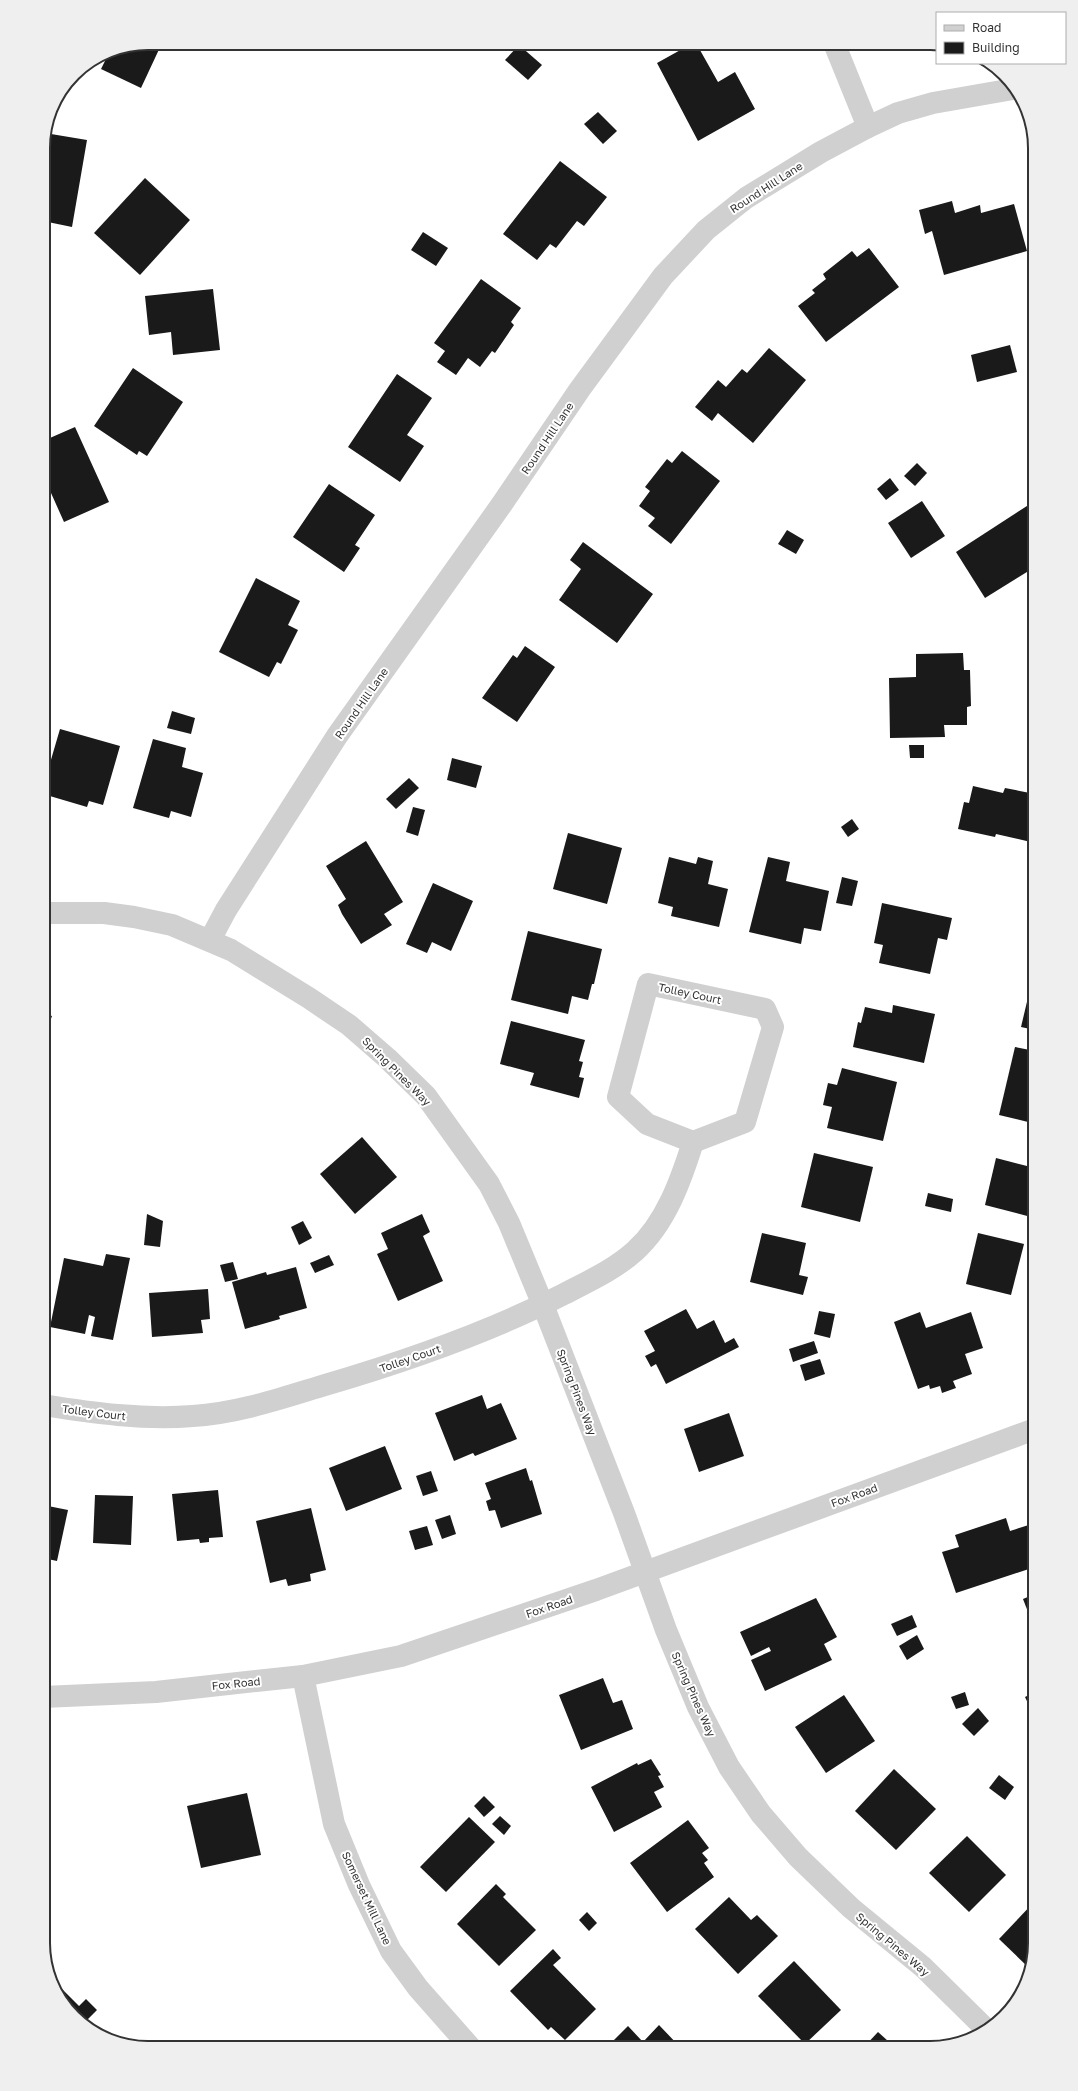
<svg xmlns="http://www.w3.org/2000/svg" width="1078" height="2091" font-family="'Golos Text',sans-serif">
	<style>
		.building { fill: #1a1a1a }
		.lines { fill: none; stroke-linecap: round; stroke-linejoin: round }
		.minor { stroke: #d0d0d0; stroke-width: 22 }
		.tertiary { stroke: #d0d0d0; stroke-width: 22 }
		.labels { text-anchor: middle; dominant-baseline: central; stroke-width: 4; stroke-linejoin: round; paint-order: stroke }
		.street-label { font-size: 11px; fill: #333; stroke: #fff }
		.rim { fill: none; stroke: #333; stroke-width: 2 }
	</style>
	<rect width="100%" height="100%" fill="#fff"/>
	<g class="building">
		<path d="M148,43h14l-21,45 -40,-19 9,-18z"/>
		<path d="M693,43h3l22,39 17,-10 20,37 -57,32 -41,-78z"/>
		<path d="M519,45l23,20 -14,15 -23,-20z"/>
		<path d="M598,112l19,19 -14,13 -19,-20z"/>
		<path d="M45,133l42,7 -15,87 -29,-6 2,-20 -2,-1v-59z"/>
		<path d="M560,161l47,36 -23,29 -7,-5 -21,27 -6,-4 -13,16 -34,-26z"/>
		<path d="M145,178l45,42 -50,55 -46,-42z"/>
		<path d="M952,201l3,12 25,-8 1,8 33,-9 13,47 -83,24 -12,-44 -7,3 -6,-24z"/>
		<path d="M423,232l25,16 -12,18 -25,-16z"/>
		<path d="M869,248l30,39 -73,55 -28,-36 17,-13 -3,-3 14,-11 -3,-5 29,-23 5,6z"/>
		<path d="M481,279l40,29 -10,14 3,3 -19,28 -3,-2 -12,16 -12,-9 -12,17 -19,-13 8,-11 -11,-8z"/>
		<path d="M213,289l7,61 -47,5 -2,-23 -22,3 -4,-39z"/>
		<path d="M1010,345l7,27 -40,10 -6,-27z"/>
		<path d="M769,348l37,32 -53,63 -35,-30 -6,8 -17,-14 23,-27 8,7 16,-18 5,4z"/>
		<path d="M133,368l50,34 -36,54 -8,-5 -2,4 -43,-29z"/>
		<path d="M397,374l35,24 -25,37 17,11 -24,36 -52,-35z"/>
		<path d="M75,427l34,75 -45,20 -21,-47v-15l4,-2 -4,-9v-8z"/>
		<path d="M682,451l38,30 -49,63 -23,-18 7,-8 -16,-12 11,-15 -5,-4 22,-28 5,4z"/>
		<path d="M917,463l10,10 -12,13 -11,-10z"/>
		<path d="M890,478l9,12 -13,10 -9,-11z"/>
		<path d="M329,484l46,31 -20,30 5,3 -16,24 -51,-35z"/>
		<path d="M922,501l23,35 -34,22 -23,-35z"/>
		<path d="M1030,504l5,8v55l-50,31 -29,-46z"/>
		<path d="M787,530l17,10 -8,14 -18,-10z"/>
		<path d="M583,542l70,52 -36,49 -58,-43 22,-31 -11,-9z"/>
		<path d="M256,578l44,23 -12,24 10,5 -17,34 -4,-2 -8,15 -50,-25z"/>
		<path d="M525,646l30,21 -38,55 -35,-24 31,-43 4,3z"/>
		<path d="M963,653l1,17h6l1,36 -4,1v18h-23l1,12 -55,1 -1,-60 27,-1v-23z"/>
		<path d="M172,711l23,7 -4,16 -24,-6z"/>
		<path d="M60,729l60,17 -17,59 -14,-4 -2,6 -44,-13v-7z"/>
		<path d="M153,739l33,9 -4,19 21,6 -12,44 -20,-6 -2,7 -36,-10z"/>
		<path d="M909,745h15v13h-14z"/>
		<path d="M452,758l30,8 -6,22 -29,-8z"/>
		<path d="M409,778l10,10 -23,21 -10,-10z"/>
		<path d="M973,786l30,7 2,-5 30,6v49l-39,-9 -1,3 -37,-8 6,-27 5,1z"/>
		<path d="M413,807l12,3 -7,26 -12,-4z"/>
		<path d="M852,819l7,10 -11,8 -7,-10z"/>
		<path d="M568,833l54,15 -15,56 -54,-15z"/>
		<path d="M366,841l37,61 -19,12 8,11 -31,19 -19,-30 -4,-9 8,-6 -20,-33z"/>
		<path d="M669,857l27,7 2,-7 15,4 -5,23 20,5 -9,38 -48,-11 2,-9 -15,-4z"/>
		<path d="M768,857l22,5 -4,19 43,10 -8,40 -17,-3 -3,16 -52,-12z"/>
		<path d="M842,877l16,4 -6,25 -16,-3z"/>
		<path d="M433,883l40,18 -22,50 -19,-9 -5,11 -21,-9z"/>
		<path d="M882,903l70,15 -5,22 -9,-2 -8,36 -51,-11 4,-18 -9,-2z"/>
		<path d="M528,931l74,18 -8,35h-2l-4,16 -16,-4 -4,18 -57,-14z"/>
		<path d="M1035,968v62l-14,-3z"/>
		<path d="M893,1005l42,9 -11,49 -71,-16 5,-25 3,1 4,-16 27,6z"/>
		<path d="M43,1013l9,3 -9,25z"/>
		<path d="M511,1021l74,19 -6,21 4,1 -4,15 5,1 -5,20 -49,-13 4,-12 -34,-9z"/>
		<path d="M1015,1047l20,4v60l-3,12 -33,-8z"/>
		<path d="M842,1068l55,14 -14,59 -56,-13 5,-21 -9,-2 5,-22 9,2z"/>
		<path d="M362,1137l35,40 -42,37 -35,-40z"/>
		<path d="M814,1153l59,14 -13,55 -59,-15z"/>
		<path d="M996,1158l39,10v35l-4,14 -46,-12z"/>
		<path d="M928,1193l25,6 -2,13 -26,-6z"/>
		<path d="M147,1214l16,7 -3,26 -16,-2z"/>
		<path d="M422,1214l8,18 -7,4 20,45 -45,20 -21,-47 11,-5 -7,-16z"/>
		<path d="M303,1221l9,17 -13,7 -8,-18z"/>
		<path d="M43,1225l4,1 -3,12h-1z"/>
		<path d="M762,1233l44,10 -7,32 9,2 -5,18 -53,-13z"/>
		<path d="M978,1233l46,11 -13,51 -45,-11z"/>
		<path d="M106,1254l24,4 -17,82 -22,-4 4,-19 -6,-2 -4,19 -35,-7 14,-69 39,8z"/>
		<path d="M329,1255l5,10 -19,8 -5,-10z"/>
		<path d="M233,1262l5,17 -13,3 -5,-17z"/>
		<path d="M296,1267l11,41 -28,8 1,3 -35,10 -13,-47 34,-10 1,3z"/>
		<path d="M208,1289l2,30 -9,1 2,13 -51,4 -3,-44z"/>
		<path d="M686,1309l11,20 17,-9 11,23 9,-5 5,9 -73,37 -10,-20 -5,3 -6,-11 10,-5 -11,-20z"/>
		<path d="M819,1311l16,3 -5,24 -16,-4z"/>
		<path d="M920,1312l6,16 45,-16 12,36 -18,6 7,20 -19,7 3,7 -14,5 -2,-7 -10,3 -1,-4 -11,4 -24,-67z"/>
		<path d="M814,1341l4,12 -25,9 -4,-13z"/>
		<path d="M820,1359l5,15 -20,7 -5,-16z"/>
		<path d="M482,1395l5,14 14,-6 16,36 -42,17 -2,-3 -19,8 -19,-48z"/>
		<path d="M729,1413l15,43 -45,16 -15,-43z"/>
		<path d="M385,1446l17,43 -56,22 -17,-43z"/>
		<path d="M526,1468l4,13 2,-1 10,34 -41,14 -6,-18 -6,1 -3,-10 5,-2 -6,-16z"/>
		<path d="M431,1471l7,20 -15,5 -7,-20z"/>
		<path d="M218,1490l5,47 -14,1v4l-9,1 -1,-4 -22,2 -5,-47z"/>
		<path d="M95,1495l38,1 -2,49 -38,-2z"/>
		<path d="M43,1505l25,5 -11,51 -14,-3z"/>
		<path d="M311,1508l15,62 -16,4 1,7 -23,5 -2,-7 -16,4 -14,-62z"/>
		<path d="M450,1515l6,19 -14,5 -7,-19z"/>
		<path d="M1006,1518l4,13 25,-8v44l-79,26 -14,-41 17,-5 -4,-12z"/>
		<path d="M427,1526l6,19 -18,5 -6,-19z"/>
		<path d="M1035,1594v36l-12,-31z"/>
		<path d="M816,1598l21,39 -13,7 8,16 -67,31 -14,-31 20,-9 -2,-4 -18,9 -11,-24z"/>
		<path d="M912,1615l5,12 -20,9 -6,-12z"/>
		<path d="M917,1635l7,14 -17,11 -8,-14z"/>
		<path d="M603,1678l10,25 9,-3 11,29 -52,21 -22,-55z"/>
		<path d="M965,1692l4,13 -13,4 -5,-12z"/>
		<path d="M1035,1692v26l-10,-21z"/>
		<path d="M844,1695l31,46 -49,32 -31,-46z"/>
		<path d="M978,1708l11,13 -15,15 -12,-12z"/>
		<path d="M651,1759l10,16 -3,1 6,11 -10,5 8,15 -48,25 -23,-45 46,-24 1,2z"/>
		<path d="M894,1769l42,40 -40,41 -41,-39z"/>
		<path d="M999,1775l15,12 -9,13 -16,-12z"/>
		<path d="M247,1793l14,62 -60,13 -14,-62z"/>
		<path d="M484,1796l11,11 -11,10 -10,-11z"/>
		<path d="M500,1816l11,10 -7,9 -12,-11z"/>
		<path d="M469,1817l26,25 -49,50 -26,-25z"/>
		<path d="M688,1820l21,28 -7,5 6,7 -4,3 10,14 -47,35 -37,-49z"/>
		<path d="M967,1836l39,39 -37,37 -40,-39z"/>
		<path d="M496,1884l10,10 -3,3 33,33 -37,36 -42,-42z"/>
		<path d="M729,1897l22,23 6,-5 21,21 -40,38 -43,-45z"/>
		<path d="M1035,1901v42l-7,24 -29,-28z"/>
		<path d="M587,1912l10,11 -8,8 -10,-11z"/>
		<path d="M553,1949l8,9 -8,7 43,44 -31,31 -14,-13 -3,3 -38,-39z"/>
		<path d="M794,1961l47,49 -36,34 -47,-48z"/>
		<path d="M49,1976l30,30 7,-7 11,11 -13,13 -33,-40z"/>
		<path d="M659,2025l21,22 -1,1h-73l22,-22 15,16z"/>
		<path d="M878,2032l10,9 7,7h-32z"/>
	</g>
	<g class="lines">
		<g class="minor">
			<path d="M834,43l34,84"/>
			<path d="M43,913h61l30,4 38,8 59,25 78,48 40,27 38,33 39,38 63,88 20,39 34,82 81,208 42,117 32,77 31,60 32,47 37,43 53,51 72,59 62,61"/>
			<path d="M210,940l16,-30 111,-174 165,-232 78,-115 83,-113 43,-46 40,-32 75,-46 47,-25 30,-14 35,-10 80,-14"/>
			<path d="M648,984l117,25 8,18 -28,95 -52,20 -46,-18 -29,-27z"/>
			<path d="M43,1405c50,8 100,15 150,11 46,-3 89,-18 132,-31 82,-24 163,-52 239,-91 25,-13 50,-24 71,-43 31,-28 46,-71 58,-109"/>
			<path d="M303,1676l31,148 25,61 32,66 27,37 53,60"/>
		</g>
		<path class="tertiary" d="M43,1697l113,-5 100,-11 47,-5 98,-20 195,-66 439,-161"/>
	</g>
	<g class="labels">
		<g class="street-label">
			<text transform="translate(766 187) rotate(-33)">Round Hill Lane</text>
			<text transform="translate(547 438) rotate(-56)">Round Hill Lane</text>
			<text transform="translate(361 703) rotate(-55)">Round Hill Lane</text>
			<text transform="translate(690 993) rotate(12)">Tolley Court</text>
			<text transform="translate(397 1071) rotate(45)">Spring Pines Way</text>
			<text transform="translate(410 1358) rotate(-19)">Tolley Court</text>
			<text transform="translate(577 1392) rotate(69)">Spring Pines Way</text>
			<text transform="translate(94 1412) rotate(7)">Tolley Court</text>
			<text transform="translate(854 1495) rotate(-20)">Fox Road</text>
			<text transform="translate(549 1606) rotate(-19)">Fox Road</text>
			<text transform="translate(236 1683) rotate(-6)">Fox Road</text>
			<text transform="translate(694 1694) rotate(66)">Spring Pines Way</text>
			<text transform="translate(367 1898) rotate(65)">Somerset Mill Lane</text>
			<text transform="translate(893 1944) rotate(40)">Spring Pines Way</text>
		</g>
	</g>
	<path d="M0 0H1078V2091H0ZM148 50H930A98 98 0 0 1 1028 148V1943A98 98 0 0 1 930 2041H148A98 98 0 0 1 50 1943V148A98 98 0 0 1 148 50Z" fill="#efefef" fill-rule="evenodd"/>
	<path class="rim" d="M148 50H930A98 98 0 0 1 1028 148V1943A98 98 0 0 1 930 2041H148A98 98 0 0 1 50 1943V148A98 98 0 0 1 148 50Z"/>
	<rect x="936" y="12" width="130" height="52" fill="#ffffff" stroke="#adadad"/>
	<rect x="944" y="25" width="20" height="6" fill="#d0d0d0" stroke="#adadad"/>
	<text x="972" y="32" font-size="12" fill="#333333">Road</text>
	<rect x="944" y="42" width="20" height="12" fill="#1a1a1a" stroke="#adadad"/>
	<text x="972" y="52" font-size="12" fill="#333333">Building</text>
</svg>
